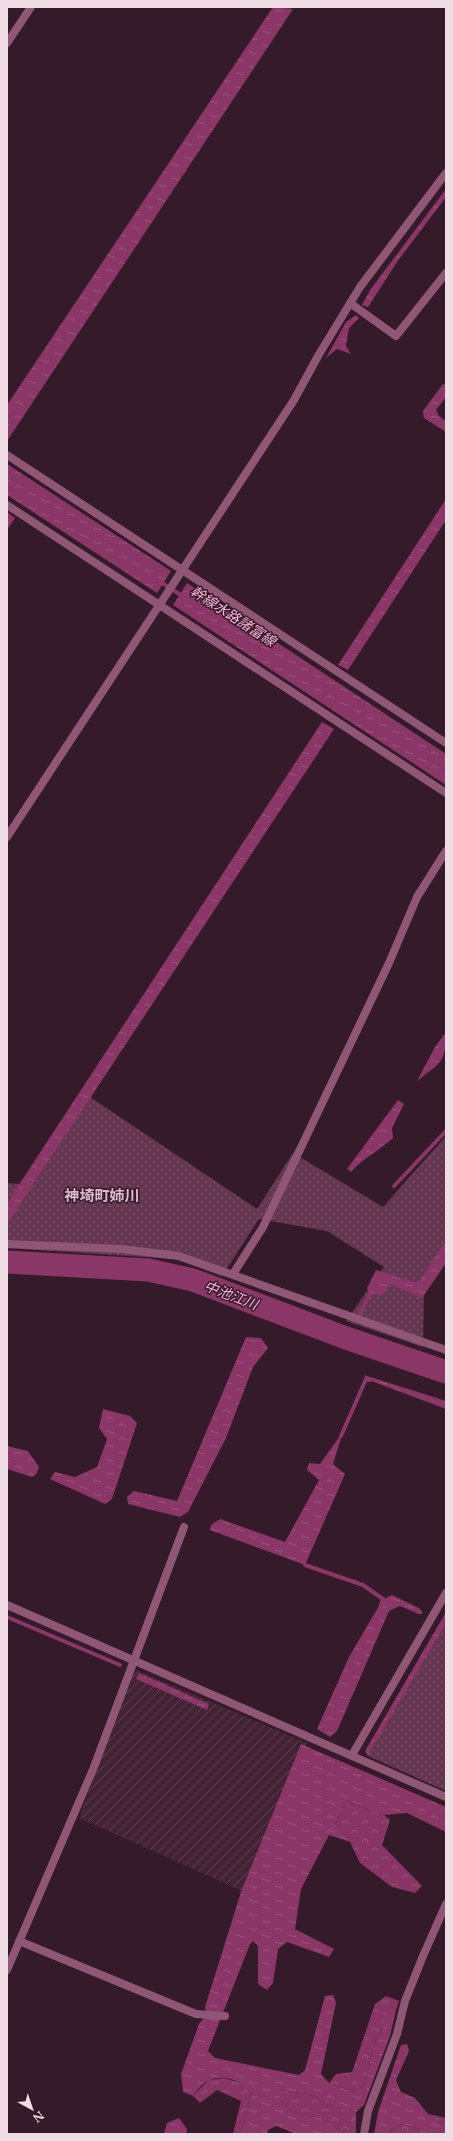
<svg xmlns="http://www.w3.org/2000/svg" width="453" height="2141" font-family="'Libre Baskerville','Noto Sans JP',serif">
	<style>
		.industrial { fill: url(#industrial-furrows) }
		.green { fill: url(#green-dots) }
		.forest { fill: url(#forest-crowns) }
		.water { fill: url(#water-ripples) }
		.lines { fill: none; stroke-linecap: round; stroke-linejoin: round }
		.stream { stroke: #8a3667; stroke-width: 4 }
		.river { stroke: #8a3667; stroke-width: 23 }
		.street { stroke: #8f5775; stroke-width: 8 }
		.labels { text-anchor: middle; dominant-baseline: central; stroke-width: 3; stroke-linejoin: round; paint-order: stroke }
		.water-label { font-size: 14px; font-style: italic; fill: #fdb6db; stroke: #351a29 }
		.quarter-label { font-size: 15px; font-weight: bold; fill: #ddb9cb; stroke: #351a29 }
	</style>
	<defs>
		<pattern id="industrial-furrows" width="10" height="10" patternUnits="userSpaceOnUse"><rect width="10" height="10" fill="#442335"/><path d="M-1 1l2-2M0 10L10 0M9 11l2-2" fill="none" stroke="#5f4252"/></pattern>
		<pattern id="green-dots" width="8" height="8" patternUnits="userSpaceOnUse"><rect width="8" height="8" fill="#653650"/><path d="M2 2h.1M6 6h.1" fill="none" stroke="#7b5269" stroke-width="1.8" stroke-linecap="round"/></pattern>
		<pattern id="forest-crowns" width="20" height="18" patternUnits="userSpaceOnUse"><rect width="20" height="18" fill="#883465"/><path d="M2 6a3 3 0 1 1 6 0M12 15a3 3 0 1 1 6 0" fill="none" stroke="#99517b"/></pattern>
		<pattern id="water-ripples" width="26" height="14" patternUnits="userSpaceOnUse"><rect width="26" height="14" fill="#8a3667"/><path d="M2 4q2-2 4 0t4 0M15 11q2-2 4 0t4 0" fill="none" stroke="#9b527d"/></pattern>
	</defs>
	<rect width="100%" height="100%" fill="#351a29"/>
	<path class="industrial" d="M134,1669l173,74 -58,151 -170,-76z"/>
	<g class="green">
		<path d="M90,1097l167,112 36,-56 90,54 63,-71v115l-22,37 -1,59 -77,-26 38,-54 -57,-36 -68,-12 -37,57 -47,-17 -168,-11v-65l26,2z"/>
		<path d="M446,1624v167l-78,-35z"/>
	</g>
	<g class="forest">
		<path d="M347,1801l37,14 6,5 -8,25 40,41 -7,7 -23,-6 -32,-24 -10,-21 -15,-19z"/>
		<path d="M386,1996l13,5 -3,9 -7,-4 -6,5v17l-9,15 -9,42 -12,6 -24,-8 7,-9 16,-2 23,-68z"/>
		<path d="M224,2078l21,6 7,10 -11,40h-8l8,-33 -24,-11 -17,13 -7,-7 15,-16z"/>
		<path d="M280,2090l34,5 11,9 31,8v22h-11l-24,-16 -29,-6 -12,-12z"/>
		<path d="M428,2114l18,4v9z"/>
		<path d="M402,2124l17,5 3,5h-34l3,-4z"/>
	</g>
	<g class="water">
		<path d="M273,7l20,2 -286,432v-36z"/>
		<path d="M446,189v8l-49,65 -29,45 -6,-2 8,-15z"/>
		<path d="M356,315l3,3 -10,10 -3,18 5,8 -14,-5 -11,9 20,-36z"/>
		<path d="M443,384l3,1v12l-10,13 3,6 7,5v11l-22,-14 -1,-7z"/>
		<path d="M7,464l164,107 -14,22 -150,-98z"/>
		<path d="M446,499v21l-98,150 -10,-5z"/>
		<path d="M7,512l8,6 -8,12z"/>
		<path d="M187,583l259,171v31l-273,-180z"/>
		<path d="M322,722l12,7 -325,492 -2,-1v-17z"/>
		<path d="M446,1032c0,31 -5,30 -29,49l18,-34z"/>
		<path d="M398,1100l6,4 -12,24 1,10c-15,14 -29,19 -42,34l-4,-3z"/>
		<path d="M446,1240v23l-24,35 -32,-14 -7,11 -13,-1 -3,-6 9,-18 42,13z"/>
		<path d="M246,1337l15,1 7,10 -15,19 -27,71 -38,74 -8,5 -52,-13 -1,-7 7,-6 43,10z"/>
		<path d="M364,1375l82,26v8l-80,-30z"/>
		<path d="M103,1409l27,7 7,7 -25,76 -7,5 -55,-25 5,-7 20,5 22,-10 10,-28 -8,-11z"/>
		<path d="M343,1432l-10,32 12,10 -40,91 -95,-35 1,-5 9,-6 65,23 34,-62 -12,-10 2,-7 11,1z"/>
		<path d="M7,1446l21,5 11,16 -2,6 -5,4 -25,-8z"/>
		<path d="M392,1595l27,13 4,5 -4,1 -19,-8 -11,5 -52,120 -7,6 -13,-8 32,-72 34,-58z"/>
		<path d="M446,1612v12l-78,132 -3,-5z"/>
		<path d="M139,1673l70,31 -2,6 -71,-31z"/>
		<path d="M301,1744l145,63v25l-39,-19 -23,2 -37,-14 -12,22 15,19 -21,-7 -28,54 -6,40 39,20 -5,8 -42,-15 -9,7 -5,34 -6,7 -9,-6v-38l-5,-5 -3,3 -42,107 7,7 84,17 6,-5 20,-74 8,-1 3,8 -15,71 8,9 24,8 12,-6 9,-42 9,-15v-17l6,-5 7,4 -6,26 -26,69 -8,7 -31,-8 -11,-9 -34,-5v10l12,12 29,6 24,16h-49l-20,-8 -8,4 -1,4h-26l11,-40c-9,-13 -27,-20 -43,-14 -6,2 -12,11 -16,16l-10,-4 -2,-18 18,-50 7,-9 -1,-8 36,-115z"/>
		<path d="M407,2044l2,7 -13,29 5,12 14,6 13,16 18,13v7h-24l-3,-5 -17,-5 -11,6 -3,4h-14l4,-22 23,-67z"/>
		<path d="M179,2118l8,11 -1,5h-22l3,-11z"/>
	</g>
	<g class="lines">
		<g class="stream">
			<path d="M159,581l25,16"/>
			<path d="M394,1186l52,-55"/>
			<path d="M360,1314l10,-20"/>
			<path d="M341,1436l25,-57 3,1"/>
			<path d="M305,1565l58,20 20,14 -2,6"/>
			<path d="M7,1617l113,48"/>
		</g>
		<path class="river" d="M7,1262l141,8 45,10 153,58 100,34"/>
		<g class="street">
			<path d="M7,43l24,-36"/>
			<path d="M350,303l46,33 50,-63"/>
			<path d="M7,455l439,288"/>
			<path d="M7,505l439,288"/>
			<path d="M7,837l287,-437 24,-44 42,-69 86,-114"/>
			<path d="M7,1244l114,5 58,7 267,94"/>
			<path d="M233,1274l30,-47 126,-264 28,-66 29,-46"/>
			<path d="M7,1605l439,192"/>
			<path d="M352,1755l94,-162"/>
			<path d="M19,1941l177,73 29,2"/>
			<path d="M7,1970l87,-203 90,-240"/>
			<path d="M364,2134l4,-23 29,-77 8,-33 18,-45 23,-52"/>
		</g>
	</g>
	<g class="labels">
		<g class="water-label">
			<text transform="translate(233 616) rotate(33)">幹線水路諸富線</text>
			<text transform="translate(231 1295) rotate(21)">中池江川</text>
		</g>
		<g class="quarter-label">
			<text x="102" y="1195">神埼町姉川</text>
		</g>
	</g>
	<rect width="453" height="2141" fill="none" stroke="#efdce5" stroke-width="16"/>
	<g transform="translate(32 2109) rotate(140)" stroke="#351a29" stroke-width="3" paint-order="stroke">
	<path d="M0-3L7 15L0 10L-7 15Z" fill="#efdce5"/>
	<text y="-6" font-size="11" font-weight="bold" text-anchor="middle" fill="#efdce5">N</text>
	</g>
</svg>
